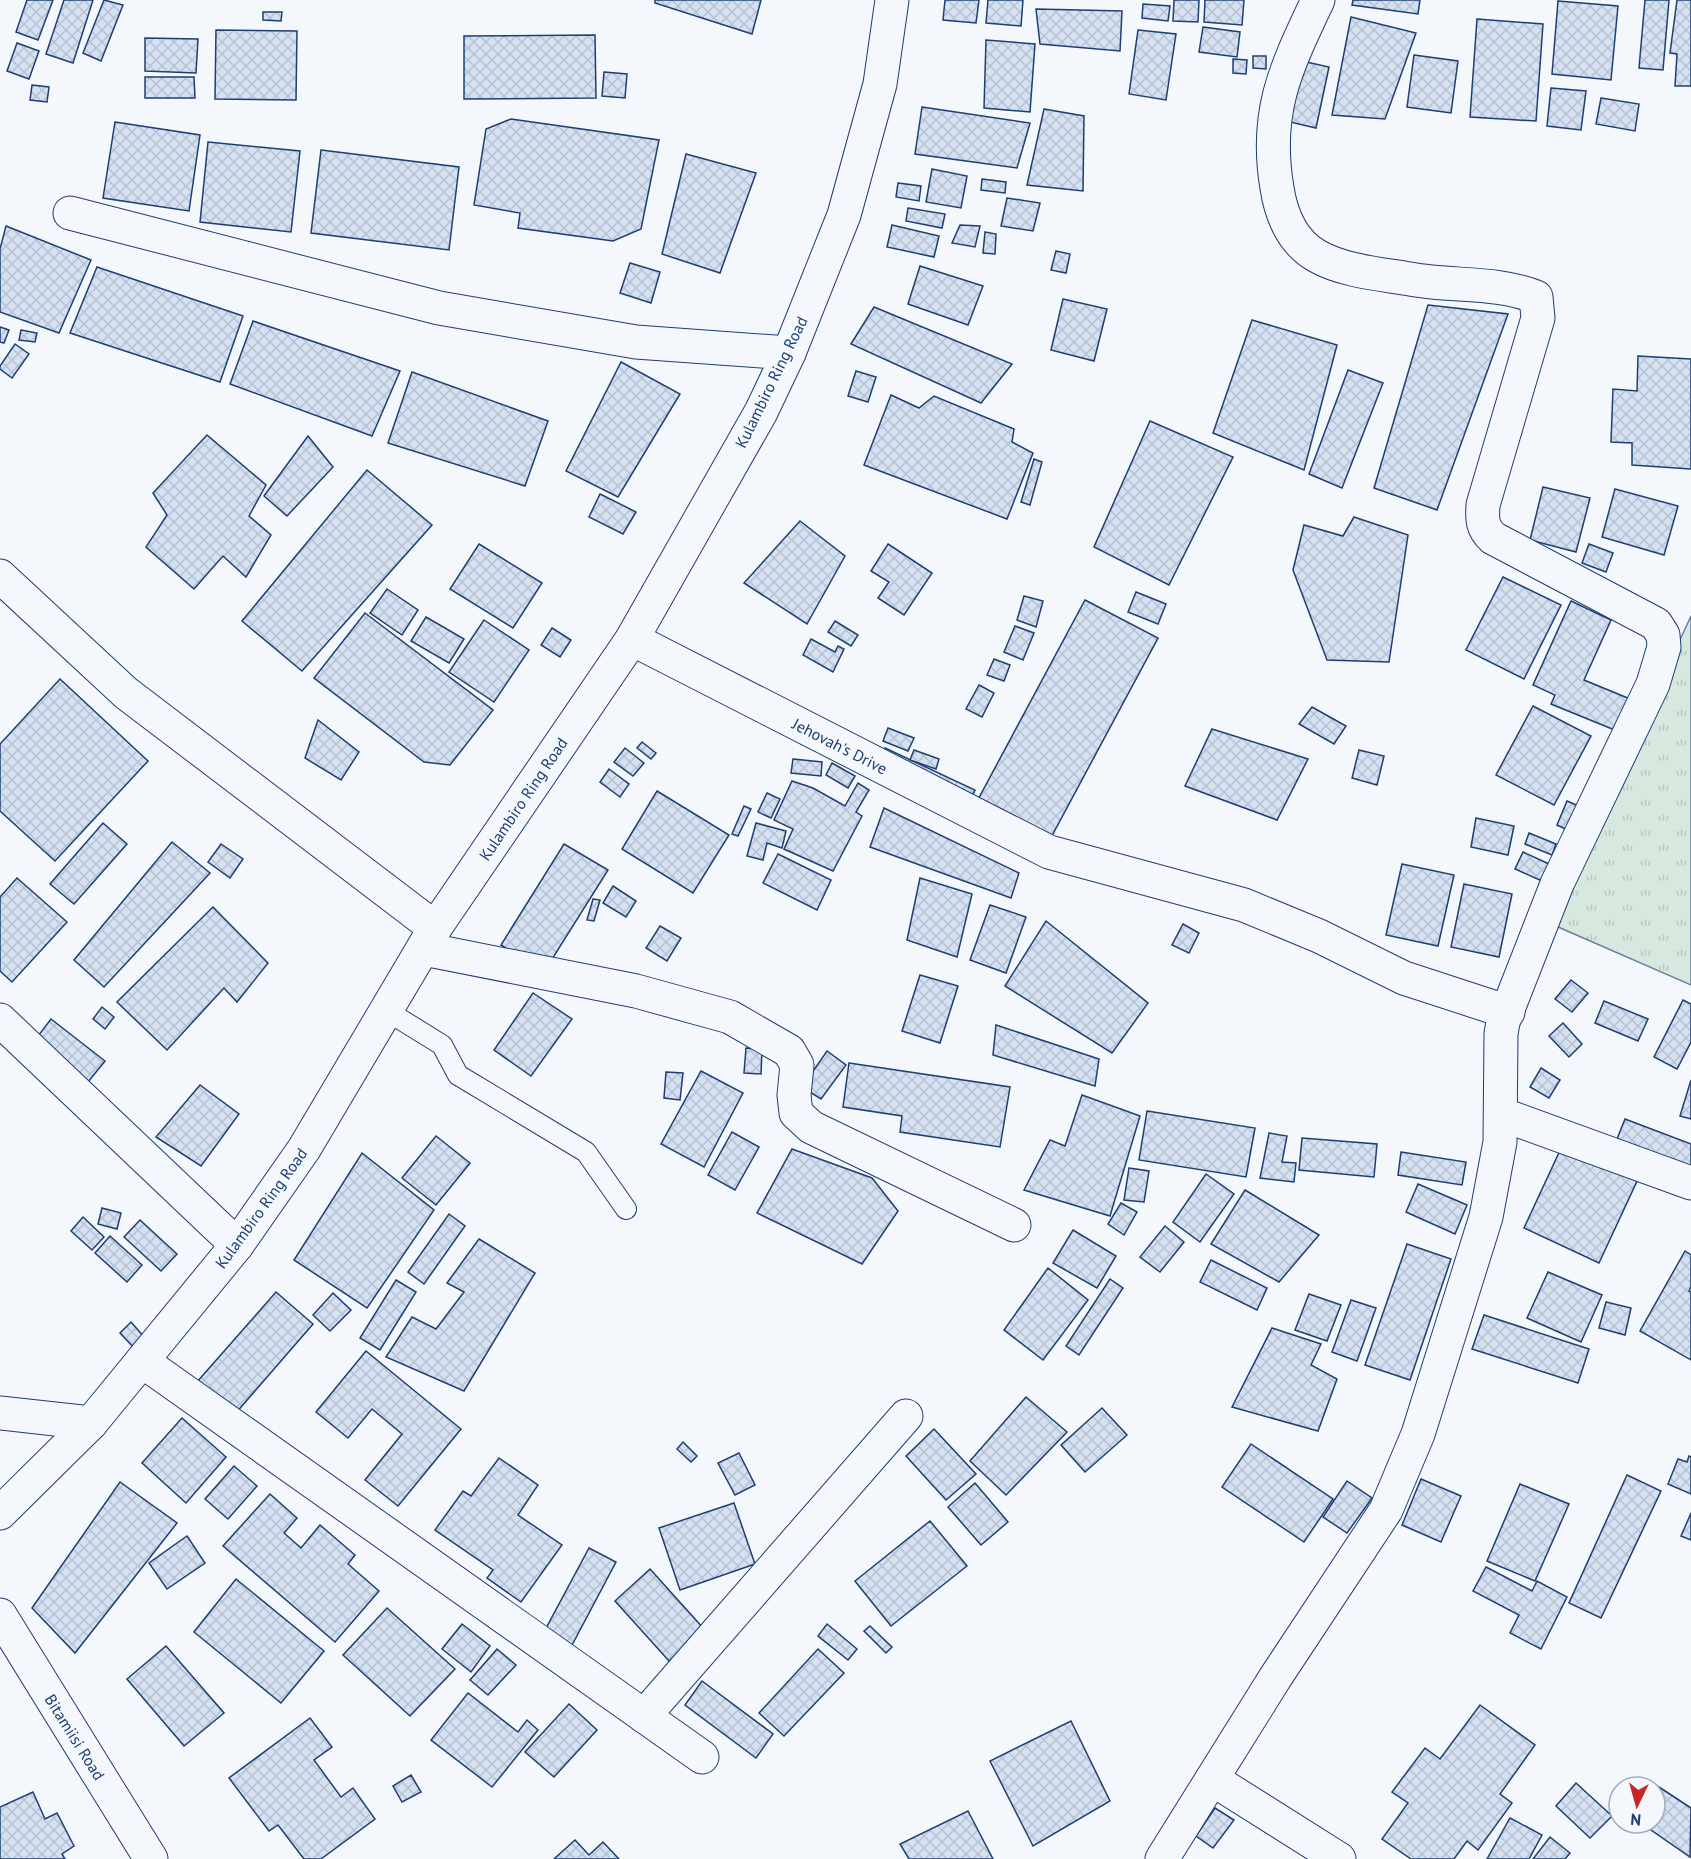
<svg xmlns="http://www.w3.org/2000/svg" width="1691" height="1859" font-family="'PT Sans',sans-serif">
	<style>
		.grass { fill: url(#grass-tufts); stroke: #687fa3; stroke-width: 1.5 }
		.building { fill: url(#building-cross-hatch); stroke: #1d3f73; stroke-width: 1.5 }
		.lines { fill: none; stroke-linecap: round; stroke-linejoin: round }
		.lane-casing { stroke: #1d3f73; stroke-width: 22 }
		.street-casing { stroke: #1d3f73; stroke-width: 35 }
		.secondary-casing { stroke: #1d3f73; stroke-width: 35 }
		.lane { stroke: #f4f7fb; stroke-width: 20 }
		.street { stroke: #f4f7fb; stroke-width: 33 }
		.secondary { stroke: #f4f7fb; stroke-width: 33 }
		.labels { text-anchor: middle; dominant-baseline: central; stroke-width: 4.5; stroke-linejoin: round; paint-order: stroke }
		.street-label { font-size: 16px; fill: #1d3f73; stroke: #f4f7fb }
	</style>
	<defs>
		<pattern id="grass-tufts" width="24" height="20" patternUnits="userSpaceOnUse" patternTransform="scale(1.5)"><rect width="24" height="20" fill="#d7e8df"/><path d="M3 7l-1-3M5 7V3M7 7l1-3M15 17l-1-3M17 17v-4M19 17l1-3" fill="none" stroke="#b8c8c3"/></pattern>
		<pattern id="building-cross-hatch" width="8" height="8" patternUnits="userSpaceOnUse" patternTransform="scale(1.5)"><rect width="8" height="8" fill="#d5e0f0"/><path d="M0 0l8 8M0 8l8-8" fill="none" stroke="#b6c1d1"/></pattern>
	</defs>
	<rect width="100%" height="100%" fill="#f4f7fb"/>
	<path class="grass" d="M1691,616v369l-142,-62z"/>
	<g class="building">
		<path d="M27,0h26l-15,40 -22,-8z"/>
		<path d="M64,0h29l-20,63 -27,-9z"/>
		<path d="M104,0l19,5 -22,56 -18,-8z"/>
		<path d="M655,0h106l-9,34 -97,-31z"/>
		<path d="M945,0h34l-3,23 -33,-3z"/>
		<path d="M988,0h35l-2,26 -35,-3z"/>
		<path d="M1174,0h25l-1,22 -25,-1z"/>
		<path d="M1205,0h39l-2,25 -38,-3z"/>
		<path d="M1353,0h67l-2,14 -66,-9z"/>
		<path d="M1645,0h24l-6,70 -24,-2z"/>
		<path d="M1677,0h14v86h-16l2,-32 -7,-1z"/>
		<path d="M1558,1l60,5 -7,74 -59,-6z"/>
		<path d="M1143,4l27,2 -2,15 -26,-3z"/>
		<path d="M1036,9l86,2 -2,40 -80,-7z"/>
		<path d="M263,12h19l-1,9 -18,-1z"/>
		<path d="M1351,17l65,16 -31,86 -53,-4z"/>
		<path d="M1477,19l66,5 -7,97 -66,-4z"/>
		<path d="M1203,27l37,5 -3,25 -38,-5z"/>
		<path d="M216,30l81,1 -1,69 -81,-1z"/>
		<path d="M1138,30l38,4 -10,66 -37,-6z"/>
		<path d="M595,35l1,63 -132,1v-63z"/>
		<path d="M145,38l53,1 -2,34 -51,-2z"/>
		<path d="M986,40l49,4 -5,68 -46,-4z"/>
		<path d="M17,43l22,8 -10,28 -22,-8z"/>
		<path d="M1414,55l44,6 -7,52 -44,-6z"/>
		<path d="M1253,56h13v13l-13,-1z"/>
		<path d="M1233,59l14,1 -1,14 -13,-1z"/>
		<path d="M1302,61l27,6 -13,61 -26,-6z"/>
		<path d="M604,72l23,2 -2,24 -23,-2z"/>
		<path d="M145,77h49l1,21h-50z"/>
		<path d="M32,85l17,2 -2,15 -17,-2z"/>
		<path d="M1551,88l35,3 -5,39 -34,-4z"/>
		<path d="M1601,98l38,6 -4,27 -39,-7z"/>
		<path d="M922,107l108,16 -13,45 -102,-14z"/>
		<path d="M1044,109l40,7 -1,75 -56,-6z"/>
		<path d="M511,119l148,21 -18,89 -28,12 -95,-13 2,-15 -46,-8 12,-76z"/>
		<path d="M115,122l85,13 -11,76 -86,-13z"/>
		<path d="M208,142l92,9 -9,81 -91,-10z"/>
		<path d="M321,150l138,17 -10,83 -138,-17z"/>
		<path d="M686,154l70,19 -36,100 -58,-19z"/>
		<path d="M932,169l35,7 -6,32 -35,-6z"/>
		<path d="M982,179l24,3 -1,11 -24,-3z"/>
		<path d="M898,183l23,3 -2,15 -23,-4z"/>
		<path d="M1007,198l33,5 -7,28 -32,-5z"/>
		<path d="M908,208l37,6 -3,14 -36,-7z"/>
		<path d="M892,225l47,11 -5,21 -47,-10z"/>
		<path d="M960,225l20,1 -5,21 -23,-4z"/>
		<path d="M6,226l85,34 -32,73 -59,-21v-63z"/>
		<path d="M985,232l11,2 -1,20 -12,-1z"/>
		<path d="M1056,251l14,3 -4,19 -15,-3z"/>
		<path d="M630,263l30,9 -9,31 -31,-10z"/>
		<path d="M920,266l63,20 -15,39 -60,-21z"/>
		<path d="M97,267l146,49 -23,66 -150,-49z"/>
		<path d="M1063,299l44,10 -13,52 -43,-11z"/>
		<path d="M1428,305l80,9 -71,196 -63,-22z"/>
		<path d="M874,307l138,57 -31,39 -130,-59z"/>
		<path d="M1252,320l85,25 -33,125 -91,-37z"/>
		<path d="M253,321l147,50 -28,65 -142,-52z"/>
		<path d="M0,327l9,3 -5,13 -4,-1z"/>
		<path d="M21,330l16,3 -2,9 -16,-2z"/>
		<path d="M15,344l14,10 -17,24 -12,-9v-3z"/>
		<path d="M1638,356l53,3v110l-59,-4v-22l-21,-1 2,-53 24,2z"/>
		<path d="M621,362l59,32 -62,103 -52,-26z"/>
		<path d="M1348,370l35,13 -41,105 -33,-14z"/>
		<path d="M856,371l20,6 -8,25 -20,-6z"/>
		<path d="M412,372l136,49 -23,65 -137,-43z"/>
		<path d="M891,395l28,13 15,-12 80,33 -2,13 21,11 -26,66 -143,-54z"/>
		<path d="M1150,421l83,36 -64,128 -75,-38z"/>
		<path d="M207,435l59,50 -17,31 22,19 -25,42 -23,-21 -29,33 -48,-42 21,-32 -14,-22z"/>
		<path d="M308,436l25,31 -46,49 -23,-20z"/>
		<path d="M1034,459l8,3 -12,43 -9,-3z"/>
		<path d="M367,470l65,55 -130,146 -60,-50z"/>
		<path d="M1543,487l47,11 -14,54 -46,-12z"/>
		<path d="M1615,489l63,17 -14,49 -62,-18z"/>
		<path d="M600,494l36,18 -13,22 -34,-17z"/>
		<path d="M1354,517l54,18 -19,127 -62,-2 -34,-90 11,-45 39,11z"/>
		<path d="M800,521l45,35 -38,68 -63,-41z"/>
		<path d="M479,544l63,39 -29,45 -63,-39z"/>
		<path d="M888,544l44,29 -28,42 -26,-17 11,-16 -18,-11z"/>
		<path d="M1589,544l24,9 -7,19 -24,-9z"/>
		<path d="M1503,577l58,28 -37,74 -58,-29z"/>
		<path d="M387,589l31,21 -16,25 -32,-22z"/>
		<path d="M1136,592l30,12 -8,20 -30,-12z"/>
		<path d="M1024,596l19,5 -7,26 -19,-7z"/>
		<path d="M1085,600l73,38 -111,207 -73,-38z"/>
		<path d="M1571,601l40,19 -27,60 51,21 -13,32 -71,-29 4,-9 -22,-10z"/>
		<path d="M365,613l128,97 -43,55 -26,-3 -110,-84z"/>
		<path d="M426,617l38,22 -15,24 -38,-22z"/>
		<path d="M484,620l45,30 -35,52 -45,-30z"/>
		<path d="M835,621l23,14 -7,11 -23,-14z"/>
		<path d="M1015,626l19,7 -11,27 -19,-8z"/>
		<path d="M552,628l19,12 -11,17 -19,-12z"/>
		<path d="M811,639l24,13 3,-6 6,3 -11,23 -30,-17z"/>
		<path d="M994,659l16,6 -6,16 -17,-6z"/>
		<path d="M60,679l88,82 -93,100 -55,-50v-67z"/>
		<path d="M979,685l15,8 -12,24 -16,-8z"/>
		<path d="M1533,706l58,30 -37,69 -58,-30z"/>
		<path d="M1312,707l34,19 -12,18 -35,-20z"/>
		<path d="M318,720l41,32 -18,28 -36,-22z"/>
		<path d="M888,728l26,10 -6,13 -25,-10z"/>
		<path d="M1212,729l96,30 -31,61 -92,-34z"/>
		<path d="M642,742l14,11 -5,6 -14,-11z"/>
		<path d="M625,748l19,15 -11,13 -19,-14z"/>
		<path d="M885,748l90,42 -6,14 -90,-41z"/>
		<path d="M914,750l25,9 -3,10 -26,-9z"/>
		<path d="M1359,750l25,6 -7,29 -25,-7z"/>
		<path d="M793,759l29,3 -1,14 -30,-3z"/>
		<path d="M832,763l23,13 -7,12 -22,-13z"/>
		<path d="M609,769l20,15 -9,13 -20,-15z"/>
		<path d="M792,781l21,7 32,18 13,-23 11,7 -13,22 6,4 -29,55 -49,-22 9,-20 -19,-9z"/>
		<path d="M657,791l72,44 -36,58 -71,-44z"/>
		<path d="M767,793l13,6 -9,19 -13,-6z"/>
		<path d="M1567,801l14,6 -11,24 -13,-6z"/>
		<path d="M744,806l7,3 -13,27 -6,-2z"/>
		<path d="M884,808l135,65 -8,25 -141,-51z"/>
		<path d="M1476,818l38,8 -6,29 -37,-8z"/>
		<path d="M103,823l24,21 -53,60 -24,-20z"/>
		<path d="M756,823l30,8 -4,17 -15,-5 -4,17 -16,-4z"/>
		<path d="M1529,833l27,11 -4,11 -27,-11z"/>
		<path d="M172,842l38,31 -106,114 -30,-27z"/>
		<path d="M221,844l22,15 -13,19 -22,-16z"/>
		<path d="M564,844l44,26 -64,102 -43,-27z"/>
		<path d="M1523,852l26,12 -7,17 -27,-12z"/>
		<path d="M778,854l53,26 -14,30 -54,-27z"/>
		<path d="M1402,864l52,11 -16,71 -52,-11z"/>
		<path d="M17,878l50,44 -55,60 -12,-11v-74z"/>
		<path d="M920,878l52,16 -15,63 -50,-17z"/>
		<path d="M1464,884l48,10 -13,63 -48,-10z"/>
		<path d="M613,886l23,15 -10,16 -23,-14z"/>
		<path d="M593,899l7,1 -6,21 -7,-1z"/>
		<path d="M990,905l36,12 -20,56 -36,-13z"/>
		<path d="M213,907l55,56 -31,39 -13,-14 -57,62 -50,-48z"/>
		<path d="M1046,921l102,82 -36,50 -107,-67z"/>
		<path d="M1183,924l16,9 -10,20 -17,-8z"/>
		<path d="M660,926l21,12 -14,23 -21,-13z"/>
		<path d="M920,975l38,11 -18,57 -38,-12z"/>
		<path d="M1571,980l17,13 -16,19 -17,-13z"/>
		<path d="M533,993l39,26 -41,57 -37,-26z"/>
		<path d="M1683,1000l8,4v38l-14,27 -23,-12z"/>
		<path d="M1604,1001l44,18 -10,22 -43,-18z"/>
		<path d="M102,1007l12,10 -9,12 -12,-10z"/>
		<path d="M51,1019l54,42 -17,21 -53,-42z"/>
		<path d="M1563,1023l19,21 -13,13 -20,-21z"/>
		<path d="M996,1025l103,34 -4,27 -102,-31z"/>
		<path d="M746,1048l16,1 -1,25 -17,-1z"/>
		<path d="M827,1051l19,14 -25,34 -19,-12z"/>
		<path d="M849,1063l161,24 -10,60 -100,-15 2,-16 -59,-9z"/>
		<path d="M1541,1068l19,12 -11,18 -19,-11z"/>
		<path d="M701,1071l42,22 -39,74 -43,-23z"/>
		<path d="M666,1072l17,1 -3,27 -16,-2z"/>
		<path d="M1691,1080v39l-11,-3z"/>
		<path d="M200,1085l39,29 -38,52 -45,-29z"/>
		<path d="M1082,1095l58,21 -30,100 -86,-26 26,-50 15,6z"/>
		<path d="M1147,1111l108,17 -9,49 -107,-17z"/>
		<path d="M1625,1119l66,25v23l-74,-28z"/>
		<path d="M732,1132l27,15 -24,43 -27,-15z"/>
		<path d="M1269,1133l18,3 -5,26 14,1 -2,19 -34,-4z"/>
		<path d="M436,1136l34,27 -34,42 -34,-27z"/>
		<path d="M1302,1138l75,6 -3,33 -75,-7z"/>
		<path d="M1563,1144l75,35 -39,84 -75,-35z"/>
		<path d="M792,1149l80,29 26,33 -36,53 -105,-51z"/>
		<path d="M1401,1152l65,10 -4,23 -64,-10z"/>
		<path d="M362,1153l72,57 -67,98 -73,-48z"/>
		<path d="M1129,1168l20,3 -5,31 -20,-2z"/>
		<path d="M1206,1174l28,20 -34,48 -27,-20z"/>
		<path d="M1418,1184l49,21 -12,29 -49,-22z"/>
		<path d="M1245,1190l74,45 -40,47 -68,-38z"/>
		<path d="M1121,1203l16,9 -13,23 -16,-11z"/>
		<path d="M102,1208l19,5 -4,16 -19,-5z"/>
		<path d="M449,1214l16,12 -41,58 -16,-12z"/>
		<path d="M83,1217l21,20 -12,13 -21,-19z"/>
		<path d="M140,1220l37,34 -16,17 -37,-34z"/>
		<path d="M1165,1226l19,16 -24,30 -20,-15z"/>
		<path d="M1073,1230l43,26 -19,32 -44,-25z"/>
		<path d="M110,1236l32,29 -15,17 -32,-29z"/>
		<path d="M479,1239l56,34 -71,118 -78,-34 26,-40 24,12 28,-37 -17,-9z"/>
		<path d="M1407,1244l44,15 -41,121 -45,-15z"/>
		<path d="M1685,1251l6,4v32l-2,4 2,1v68l-51,-29z"/>
		<path d="M1211,1260l56,28 -10,22 -57,-28z"/>
		<path d="M1048,1268l40,32 -45,60 -39,-30z"/>
		<path d="M1548,1272l54,23 -21,47 -54,-24z"/>
		<path d="M1110,1279l13,9 -44,67 -13,-9z"/>
		<path d="M396,1280l20,12 -36,58 -20,-12z"/>
		<path d="M276,1292l37,32 -78,90 -38,-32z"/>
		<path d="M333,1293l18,17 -21,21 -17,-16z"/>
		<path d="M1309,1294l32,11 -14,36 -32,-11z"/>
		<path d="M1351,1300l25,8 -19,53 -25,-9z"/>
		<path d="M1606,1302l25,6 -6,27 -26,-7z"/>
		<path d="M1484,1315l105,34 -11,34 -106,-34z"/>
		<path d="M131,1322l14,16 -11,10 -14,-15z"/>
		<path d="M1272,1328l49,16 -10,21 26,14 -19,52 -86,-24z"/>
		<path d="M366,1351l95,78 -63,77 -33,-26 37,-46 -30,-25 -24,29 -32,-26z"/>
		<path d="M1026,1397l41,35 -61,63 -36,-34z"/>
		<path d="M1102,1408l25,27 -42,37 -24,-27z"/>
		<path d="M182,1418l44,39 -40,46 -44,-40z"/>
		<path d="M934,1429l42,45 -30,26 -40,-44z"/>
		<path d="M683,1442l14,14 -6,6 -14,-13z"/>
		<path d="M1251,1444l82,55 -29,43 -82,-55z"/>
		<path d="M739,1453l16,32 -20,10 -17,-32z"/>
		<path d="M1689,1456l2,1v37l-23,-10 10,-25 9,3z"/>
		<path d="M499,1458l39,27 -20,30 44,30 -41,57 -34,-24 6,-8 -58,-40 28,-39 8,5z"/>
		<path d="M234,1466l23,20 -29,33 -23,-20z"/>
		<path d="M1627,1475l34,16 -60,127 -32,-15z"/>
		<path d="M1421,1479l40,17 -20,46 -39,-17z"/>
		<path d="M1347,1481l25,17 -25,35 -24,-16z"/>
		<path d="M120,1482l57,41 -102,130 -43,-45z"/>
		<path d="M975,1483l33,39 -27,23 -33,-38z"/>
		<path d="M1520,1484l49,20 -34,77 -48,-20z"/>
		<path d="M270,1494l27,24 -13,15 17,15 19,-23 35,30 -7,9 31,27 -44,51 -112,-96z"/>
		<path d="M734,1503l21,61 -75,26 -21,-62z"/>
		<path d="M1691,1513v27l-10,-4z"/>
		<path d="M930,1521l37,45 -76,60 -36,-45z"/>
		<path d="M187,1536l18,27 -38,26 -18,-26z"/>
		<path d="M589,1548l27,14 -45,85 -27,-15z"/>
		<path d="M1486,1567l46,24 5,-10 30,16 -26,52 -31,-16 9,-18 -46,-24z"/>
		<path d="M650,1569l54,60 -35,32 -54,-60z"/>
		<path d="M236,1579l88,72 -43,52 -87,-71z"/>
		<path d="M387,1608l68,61 -45,47 -67,-61z"/>
		<path d="M462,1624l28,22 -19,26 -29,-23z"/>
		<path d="M827,1624l30,25 -9,11 -30,-24z"/>
		<path d="M870,1626l22,21 -6,6 -22,-22z"/>
		<path d="M166,1646l58,67 -40,33 -57,-67z"/>
		<path d="M497,1649l19,16 -28,30 -18,-15z"/>
		<path d="M818,1649l26,24 -60,63 -25,-23z"/>
		<path d="M702,1681l71,53 -17,24 -71,-53z"/>
		<path d="M468,1693l50,39 9,-12 11,10 -46,57 -61,-47z"/>
		<path d="M569,1704l28,26 -43,47 -29,-25z"/>
		<path d="M1480,1705l55,40 -35,49 12,9 -34,47 -11,-9 -13,18h-43l-29,-20 26,-36 -16,-11 33,-44 15,11z"/>
		<path d="M310,1718l22,29 -18,13 27,37 12,-9 22,31 -54,40h-17l-26,-34 -9,6 -40,-53z"/>
		<path d="M1071,1721l39,80 -77,45 -43,-85z"/>
		<path d="M411,1775l10,17 -19,10 -9,-16z"/>
		<path d="M1576,1783l36,33 -22,22 -34,-32z"/>
		<path d="M1659,1787l32,21 -1,49 -49,-34h14v-30z"/>
		<path d="M33,1792l12,27 12,-6 17,33 -12,8 3,5h-65v-52z"/>
		<path d="M1215,1808l19,12 -21,28 -17,-12z"/>
		<path d="M968,1811l25,48h-84l-9,-15z"/>
		<path d="M1510,1818l32,17 -13,24h-42z"/>
		<path d="M1550,1837l20,16 -5,6h-32z"/>
		<path d="M575,1840l14,15 14,-13 16,17h-65z"/>
	</g>
	<g class="lines">
		<g class="lane-casing">
			<path id="lane" d="M387,1011l55,34 16,30 128,77 40,57"/>
		</g>
		<g class="street-casing">
			<g id="street">
				<path d="M70,213l369,95 197,34 153,11"/>
				<path d="M0,576l126,117 309,235"/>
				<path d="M632,639l417,213 195,53 75,31 85,42 104,34"/>
				<path d="M424,949l212,42 94,26 59,34 8,14 -3,30 2,18 15,14 203,98"/>
				<path d="M0,1020l237,225"/>
				<path d="M1501,1114l190,69"/>
				<path d="M142,1361l560,396"/>
				<path d="M0,1413l91,10"/>
				<path d="M0,1615l151,244"/>
				<path d="M644,1716l262,-300"/>
				<path d="M1212,1779l127,80"/>
				<path d="M1162,1859l113,-181 111,-168 32,-76 68,-217 14,-75 1,-108 2,-12 54,-138 96,-200 11,-37 -1,-12 -7,-11 -163,-86c-11,-10 -11,-19 -10,-33l55,-187 -2,-21c-40,-16 -84,-10 -126,-18 -30,-5 -67,-8 -93,-23 -25,-14 -36,-42 -40,-68 -13,-77 9,-120 41,-188"/>
			</g>
		</g>
		<g class="secondary-casing">
			<path id="secondary" d="M0,1513l91,-90 146,-178 67,-96 131,-221 197,-289 129,-227 28,-59 55,-138 36,-131 12,-84"/>
		</g>
		<use href="#lane" class="lane"/>
		<use href="#street" class="street"/>
		<use href="#secondary" class="secondary"/>
	</g>
	<g class="labels">
		<g class="street-label">
			<text transform="translate(771 382) rotate(-64)">Kulambiro Ring Road</text>
			<text transform="translate(840 746) rotate(27)">Jehovah's Drive</text>
			<text transform="translate(523 799) rotate(-56)">Kulambiro Ring Road</text>
			<text transform="translate(261 1208) rotate(-54)">Kulambiro Ring Road</text>
			<text transform="translate(75 1737) rotate(58)">Bitamiisi Road</text>
		</g>
	</g>
	<g transform="translate(1637 1805) rotate(185)"><circle r="28" fill="#f4f7fb" stroke="#9eadc5" stroke-width="1.5"/>
	<path d="M0-4.5L10 22L0 15L-10 22Z" fill="#c62828"/>
	<text y="-9" font-size="16" font-weight="bold" text-anchor="middle" fill="#1d3f73">N</text>
	</g>
</svg>
